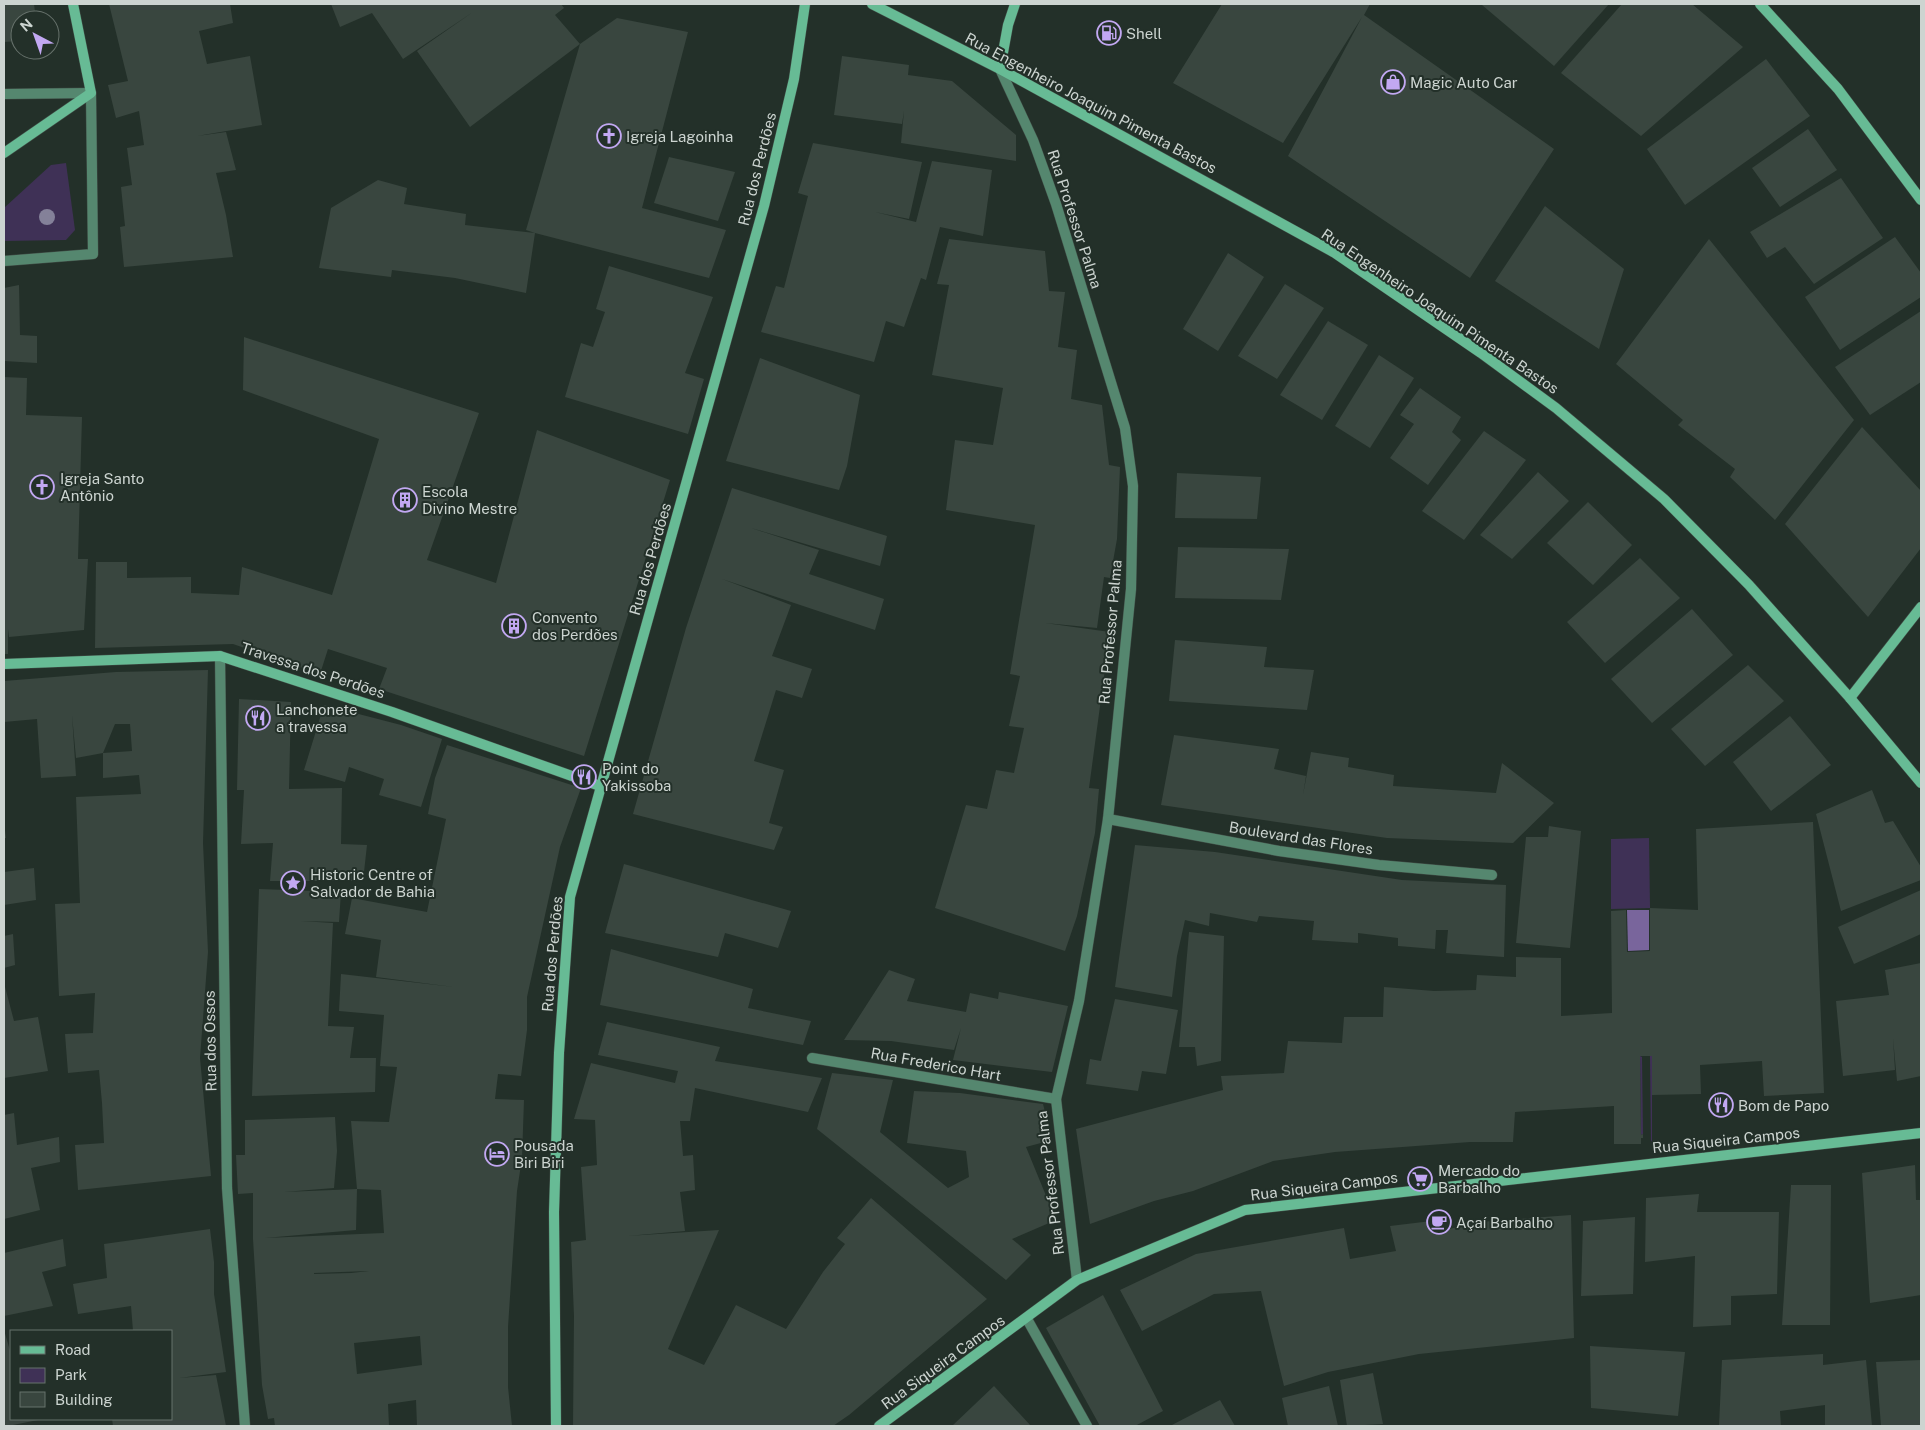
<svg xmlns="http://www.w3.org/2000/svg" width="1925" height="1430" font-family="'Public Sans',sans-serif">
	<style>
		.green { fill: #3f3156 }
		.water { fill: #79659c }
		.building { fill: #39463f; fill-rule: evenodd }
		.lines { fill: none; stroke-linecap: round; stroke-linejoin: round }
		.lane-casing { stroke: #414e47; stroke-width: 11 }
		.street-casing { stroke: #414e47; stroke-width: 11 }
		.secondary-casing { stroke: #414e47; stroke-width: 11 }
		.lane { stroke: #55876f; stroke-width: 10 }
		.street { stroke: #55876f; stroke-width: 10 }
		.secondary { stroke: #67bb95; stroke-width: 10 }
		.tree { fill: #848199 }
		.labels { text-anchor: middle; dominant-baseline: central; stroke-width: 4; stroke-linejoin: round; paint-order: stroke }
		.poi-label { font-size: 15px; fill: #ccd4d0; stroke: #233029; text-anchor: start }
		.street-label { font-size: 15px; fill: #ccd4d0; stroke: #233029 }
	</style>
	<rect width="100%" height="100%" fill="#233029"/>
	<g class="green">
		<path d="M66,163l9,67 -9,10 -62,1v-33l47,-43z"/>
		<path d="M1649,838l1,70 -39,1v-70z"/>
		<path d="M1640,1056l2,1 1,77 -2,1z"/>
		<path d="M1650,1056h2v88l-1,-1z"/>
	</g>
	<path class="water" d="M1627,910h22v40l-21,1z"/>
	<g class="building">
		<path d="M4,4h30l2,16h-16v21l-16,1z"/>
		<path d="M109,4h121l3,19 -34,8 8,33 43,-8 12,69 -65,11 29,-4 10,38 -20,3 10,42 7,42 -109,10 -4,-40 5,-1 -4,-39 11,-2 -5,-37 17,-3 -5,-34 -23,7 -8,-33 20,-4z"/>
		<path d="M331,4h230l3,4 -9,7 25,29 -110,83 -53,-76 56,-39 -70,47 -31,-46 -32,14z"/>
		<path d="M1222,4h148l-6,11 190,134 -84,129 -182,-122 74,-139 -79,126 -110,-60z"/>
		<path d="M1483,4h126l-55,62 -72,-61z"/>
		<path d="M1622,4h70l51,43 -102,89 -80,-63z"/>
		<path d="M617,18l71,14 -46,176 84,22 -17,48 -174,-45 -9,60 -71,-15 -63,-8 -1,7 -72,-9 12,-60 47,-28 29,8 -3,16 62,10 -1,11 70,8 -9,-3 54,-186z"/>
		<path d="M842,56l67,9 -1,10 44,6 64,54v26l-115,-18 3,-32 -2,13 -68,-9z"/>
		<path d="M1766,59l44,57 -125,89 -38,-56z"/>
		<path d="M1808,129l29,41 -57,37 -28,-39z"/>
		<path d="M813,143l109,19 -13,57 -34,-7 41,10 16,-61 60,9 -9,66 -43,-9 -14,53 -5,-2 -17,49 -18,-6 -12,41 -113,-30 15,-46 8,2 24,-92 -10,-3z"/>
		<path d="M669,157l66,15 -17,49 -64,-18z"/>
		<path d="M1841,178l42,60 -69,46 -29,-37 -18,11 -17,-26z"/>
		<path d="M1545,206l79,63 -25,80 -104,-68z"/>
		<path d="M1895,237l26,36v24l-81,53 -35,-53z"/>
		<path d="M949,239l96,12 4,40 16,1 -7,55 19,3 -6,49 31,6 7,60 11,2 -3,72 -7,39 -6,-1 -7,51 -52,-5 65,9 -21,156 10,1 -4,44 -18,83 -12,35 -130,-43 31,-103 21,4 9,-39 18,3 10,-45 -15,-2 11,-50 -10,-2 25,-149 -89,-15 9,-70 38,5 10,-57 -71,-13 17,-90 -12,-1z"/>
		<path d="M1709,239l145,181 -79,100 -45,-43 5,-8 -57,-44 5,-5 -67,-56z"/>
		<path d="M1228,253l36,24 -46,74 -35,-22z"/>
		<path d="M609,266l104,31 -28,76 19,6 -16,55 -123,-37 16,-54 12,4 12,-35 -9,-3z"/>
		<path d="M1285,284l39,24 -47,71 -39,-23z"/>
		<path d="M19,285l1,50 17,1v27l-33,-2v-73z"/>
		<path d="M1921,311v71l-51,33 -35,-48z"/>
		<path d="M1328,321l40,24 -46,75 -42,-25z"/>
		<path d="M244,337l235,76 -52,147 69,23 41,-153 133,50 -86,276 -205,-67 8,-21 -59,-19 -8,25 -87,-30 -138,4 1,-86h31v16l64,-1v16l48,2 3,-28 90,28 47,-156 -136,-49z"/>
		<path d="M1379,355l35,23 -44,70 -35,-22z"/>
		<path d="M760,358l100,37 -13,71 -8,24 -113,-29z"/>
		<path d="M4,377l23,1 -1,37 56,2 -4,142h10l-4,71 -75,7 -1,-8v25h-4z"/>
		<path d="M1420,388l41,29 -9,15 9,8 -33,45 -38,-27 24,-34 -14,-9z"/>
		<path d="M1862,427l59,64v57l-53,69 -83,-93z"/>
		<path d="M1484,431l42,29 -62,80 -42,-29z"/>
		<path d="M1538,472l31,29 -57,58 -32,-24z"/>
		<path d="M1177,473l84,4 -4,42 -82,-1z"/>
		<path d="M732,488l155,48 -7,30 -129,-38 68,22 -10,24 75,25 -9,31 -153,-51 69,26 -19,51 40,13 -10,29 -26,-8 -22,71 30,9 -15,53 14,4 -9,23 -141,-36 53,-186z"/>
		<path d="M1588,502l44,43 -39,40 -46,-42z"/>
		<path d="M1178,547l111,2 -8,51 -106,-2z"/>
		<path d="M1640,558l40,40 -75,65 -38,-41z"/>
		<path d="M1692,609l41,46 -81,68 -41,-44z"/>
		<path d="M1175,640l92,7 -3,20 50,3 -7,40 -138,-9z"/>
		<path d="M1748,665l36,36 -79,65 -34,-37z"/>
		<path d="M208,670l-5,173 5,109 -8,106 11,118 -133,14 -3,-45 29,-2 -2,-40 -3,-33 -31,3 -3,-39 28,-1 2,-40 -36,3 -4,-92 25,-1 -4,-106 65,-3 -2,-19 -36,3v-25l29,-2 -2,-27h-15l-12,29 -27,5 -4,-43 4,61 -35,2 -4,-59 -33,3v-41l112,-9z"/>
		<path d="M239,699l52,3 -2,87 53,-1 -1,56 26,1 -4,36h-93l3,-38 -32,1 3,-54h-7z"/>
		<path d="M324,705l77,20 41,14 -21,68 -42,-12 5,-16 -35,-12 -4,15 -41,-12z"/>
		<path d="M1790,716l41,49 -60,46 -38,-49z"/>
		<path d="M1174,735l105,14 -5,20 32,7 -3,19 8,-43 38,6 -1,9 46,8 -1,11 103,7 6,-30 52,40 -41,40 -126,-5 -226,-33z"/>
		<path d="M447,745l134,43 -21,59 -33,150v33l-6,46 -23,-2 -3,25 29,1 -2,58 -5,33 -9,136v60l4,39h-95l-1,-26 -28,4 1,22h-114l-1,-8 -6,1 -6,-34 -9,-146v-46l-15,1 -2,-39h9v-35l90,-3 2,34 -3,37 -50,4 73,-3 -1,41 -91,8 119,-5 -3,-43 -24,-1 -6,-68 38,1 8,-55 -17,-1 4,-51 -45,-4 2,-37 113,13 -78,-10 5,-37 -36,-6 7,-36 75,14 19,-93 -18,-5 7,-36zM369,1271l-18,2 -37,1v-1zM420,1336l2,29 -65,9 -3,-31z"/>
		<path d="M1872,790l13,33 8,-2 28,46v13l-80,31 -25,-97z"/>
		<path d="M1813,822l11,271 -60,3 -2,-35 -62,4 1,29 -49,1v-39h-12l1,79 2,-1v4h-2v6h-27v-38l-99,6 -2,30h-43l-135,10 -62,9 -80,30 -39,10 -64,23 -14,-95 147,-39 -2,-14 63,-3 4,-32 54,2 2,-26h39l1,-30 50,4 42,-1 1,-15 39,2v-20l45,1v58l51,-3 -1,-102 15,-1 1,42 23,-1v-43l48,2 -2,-81z"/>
		<path d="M4,823l2,15h-2z"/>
		<path d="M1549,826l32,5 -11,117 -54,-5 10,-106h22z"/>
		<path d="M1135,845l80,7 187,28 104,5 -2,72 -58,-4 2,-23h-12l-1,19 -37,-3v-8l-40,-5v10l-46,-3 2,-19 -55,-5 -2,6 -47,-9 -1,13 -24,-6 -8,36 -5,41 -57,-10z"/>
		<path d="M624,864l167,47 -13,37 -53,-15 -7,24 -113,-24z"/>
		<path d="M34,868l2,32 -32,5v-33z"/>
		<path d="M259,889l82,3 -2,30 -38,-1 32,2 -5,103 26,1 -4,31h26l-1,34 -123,4z"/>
		<path d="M1921,890v44l-67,30 -16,-37z"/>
		<path d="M1189,932l35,4 -3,125 -24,5 -2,-19h-16z"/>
		<path d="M13,934l2,31 -11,3v-32z"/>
		<path d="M611,949l142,40 -5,19 63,13 -8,24 -203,-40z"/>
		<path d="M1921,963v113l-24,5 -4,-43 2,32 -52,6 -7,-75 53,-6 -4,-25z"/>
		<path d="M889,970l26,9 -8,22 59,11 4,-19 28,6 1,-7 69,14 -16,66 -99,-12 8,-32 -7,22 -63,-9 -47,-1z"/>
		<path d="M4,983l10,38 24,-4 10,54 -44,7z"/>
		<path d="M1115,999l63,11 -12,64 -24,-3 -4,20 -52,-7 4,-25 11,2z"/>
		<path d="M607,1022l113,25 -5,14 107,17 -14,34 -113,-24 -5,33h-10l3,35 10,-1 2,35 -15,2 5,39 -58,5 92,-6 -51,119 36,16 32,-60 50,24 37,-57 22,-28 -8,-6 34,-40 116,101 -138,116 -16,11h-260l1,-110 -3,-74 15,-2 -5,-73 16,-2 -2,-45 -21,-1 17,-56 84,20 3,-12 -80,-16z"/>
		<path d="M832,1073l61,7 -13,52 68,56 21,-11 -3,-26 -59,-8 7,-52 46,2 83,11 9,36 -26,7 30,73 -44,19 19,16 -25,25 -189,-151z"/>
		<path d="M14,1113l3,32 42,-8 1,25 -29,6 9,42 -36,9v-104z"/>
		<path d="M1915,1165l1,35h5v95l-51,8 -8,-130z"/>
		<path d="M1791,1185h40l-1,140h-48z"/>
		<path d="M1699,1194l-2,18h82l-2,82 -46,2v29l-38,2 2,-71 -50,6 1,-64z"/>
		<path d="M1571,1215l3,123 -155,16 -91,18 -44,14 -23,-95 -47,3 -72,37 -22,-41 76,-36 148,-26 6,31 46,-8 -6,-25 58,-7 1,10 31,-7z"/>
		<path d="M1635,1217l-2,77 -52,2 2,-75z"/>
		<path d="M210,1229l4,33v32l12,78 -47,6 37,-3 10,51h-113l-1,-7h59v-88h-38l-2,-25 -53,8 -5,-30 34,-6 -3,-34z"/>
		<path d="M63,1239l3,27 -24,6 11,34 -49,10v-63z"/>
		<path d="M1103,1295l60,116 -28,15h-35l-54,-98z"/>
		<path d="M4,1330l7,24v65l27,1 -30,6h-4z"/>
		<path d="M1590,1346l95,6 -7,64 -87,-8z"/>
		<path d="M1823,1354v11l43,-5 6,66h-47v-21l-45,6 1,15h-62l3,-66z"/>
		<path d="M1921,1360v65l-40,1 -5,-64z"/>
		<path d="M1373,1373l10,51 -36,2 -7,-46z"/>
		<path d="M994,1386l37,40h-79z"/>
		<path d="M1329,1386l9,40h-50l-6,-28z"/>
		<path d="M1220,1400l15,26h-65z"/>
	</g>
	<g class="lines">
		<g class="lane-casing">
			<path id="lane" d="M812,1058l244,41"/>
		</g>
		<g class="street-casing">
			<g id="street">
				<path d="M1000,69l33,71 23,64 69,224 8,58 -2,103 -23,230 -29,182 -23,98 21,181"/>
				<path d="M4,94l87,-1 2,161 -89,7"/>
				<path d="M220,656l7,532 18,238"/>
				<path d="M1108,819l171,32 100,14 113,10"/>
				<path d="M1027,1319l60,107"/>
			</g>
		</g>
		<g class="secondary-casing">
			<g id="secondary">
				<path d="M872,4l128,65 335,184 146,100 75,55 108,91 85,86 101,113 71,85"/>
				<path d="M1760,4l78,85 83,111"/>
				<path d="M1000,69l8,-44 7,-21"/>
				<path d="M4,153l87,-60 -18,-89"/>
				<path d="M4,664l216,-8 172,56 208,74"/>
				<path d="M1850,698l71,-91"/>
				<path d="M556,1426l-2,-214 5,-159 11,-156 194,-691 30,-127 11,-75"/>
				<path d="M879,1426l198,-146 168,-70 676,-77"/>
			</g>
		</g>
		<use href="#lane" class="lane"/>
		<use href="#street" class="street"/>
		<use href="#secondary" class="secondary"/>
	</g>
	<circle class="tree" cx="47" cy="217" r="8"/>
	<defs>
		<g id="fuel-ring" transform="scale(1.25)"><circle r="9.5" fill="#233029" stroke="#c2a8f2" stroke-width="1.5"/><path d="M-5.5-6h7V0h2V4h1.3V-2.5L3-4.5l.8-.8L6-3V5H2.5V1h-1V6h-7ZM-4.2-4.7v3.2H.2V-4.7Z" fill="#c2a8f2"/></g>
		<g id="shop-ring" transform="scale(1.25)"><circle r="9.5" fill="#233029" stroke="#c2a8f2" stroke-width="1.5"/><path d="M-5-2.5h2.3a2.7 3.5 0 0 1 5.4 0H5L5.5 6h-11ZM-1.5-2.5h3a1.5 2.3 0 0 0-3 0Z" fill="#c2a8f2"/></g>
		<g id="church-ring" transform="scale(1.25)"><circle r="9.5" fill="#233029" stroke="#c2a8f2" stroke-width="1.5"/><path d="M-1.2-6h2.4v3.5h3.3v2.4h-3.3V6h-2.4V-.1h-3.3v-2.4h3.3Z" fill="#c2a8f2"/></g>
		<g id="building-ring" transform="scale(1.25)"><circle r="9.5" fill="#233029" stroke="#c2a8f2" stroke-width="1.5"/><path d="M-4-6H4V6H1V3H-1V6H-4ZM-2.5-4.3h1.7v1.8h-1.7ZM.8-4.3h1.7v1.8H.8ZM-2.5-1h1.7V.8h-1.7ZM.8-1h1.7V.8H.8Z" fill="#c2a8f2"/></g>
		<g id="restaurant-ring" transform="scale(1.25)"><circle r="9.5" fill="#233029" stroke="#c2a8f2" stroke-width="1.5"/><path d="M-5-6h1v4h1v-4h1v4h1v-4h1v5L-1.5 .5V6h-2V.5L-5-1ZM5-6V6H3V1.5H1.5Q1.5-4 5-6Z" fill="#c2a8f2"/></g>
		<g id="sight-ring" transform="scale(1.25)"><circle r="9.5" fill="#233029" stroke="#c2a8f2" stroke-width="1.5"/><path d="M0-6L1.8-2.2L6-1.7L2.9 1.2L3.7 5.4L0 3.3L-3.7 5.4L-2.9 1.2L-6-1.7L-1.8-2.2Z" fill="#c2a8f2"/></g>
		<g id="hotel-ring" transform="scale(1.25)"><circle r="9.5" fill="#233029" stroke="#c2a8f2" stroke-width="1.5"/><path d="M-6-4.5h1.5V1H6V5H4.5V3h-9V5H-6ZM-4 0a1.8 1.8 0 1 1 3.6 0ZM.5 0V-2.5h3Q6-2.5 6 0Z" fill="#c2a8f2"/></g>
		<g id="supermarket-ring" transform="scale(1.25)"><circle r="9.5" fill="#233029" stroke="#c2a8f2" stroke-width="1.5"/><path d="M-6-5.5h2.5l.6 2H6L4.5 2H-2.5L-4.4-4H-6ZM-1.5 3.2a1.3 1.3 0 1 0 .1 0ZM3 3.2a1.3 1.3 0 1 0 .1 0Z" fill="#c2a8f2"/></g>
		<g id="cafe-ring" transform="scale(1.25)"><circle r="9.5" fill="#233029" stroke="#c2a8f2" stroke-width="1.5"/><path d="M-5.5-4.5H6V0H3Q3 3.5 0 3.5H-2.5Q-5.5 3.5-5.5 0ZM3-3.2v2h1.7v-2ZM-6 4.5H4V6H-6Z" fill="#c2a8f2"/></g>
	</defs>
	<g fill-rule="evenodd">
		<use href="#fuel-ring" x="1109" y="33"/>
		<use href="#shop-ring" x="1393" y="82"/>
		<use href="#church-ring" x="609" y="136"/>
		<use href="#church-ring" x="42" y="487"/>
		<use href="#building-ring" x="405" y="500"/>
		<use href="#building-ring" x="514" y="626"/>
		<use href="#restaurant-ring" x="258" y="718"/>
		<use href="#restaurant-ring" x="584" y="777"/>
		<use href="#sight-ring" x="293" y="883"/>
		<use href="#restaurant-ring" x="1721" y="1105"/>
		<use href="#hotel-ring" x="497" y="1154"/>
		<use href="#supermarket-ring" x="1420" y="1179"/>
		<use href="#cafe-ring" x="1439" y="1222"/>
	</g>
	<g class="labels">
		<g class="poi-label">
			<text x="1126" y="33">Shell</text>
			<text x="1410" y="82">Magic Auto Car</text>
			<text x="626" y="136">Igreja Lagoinha</text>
			<text x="60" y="478">Igreja Santo<tspan x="60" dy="17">Antônio</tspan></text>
			<text x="422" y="491">Escola<tspan x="422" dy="17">Divino Mestre</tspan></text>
			<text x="532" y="617">Convento<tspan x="532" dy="17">dos Perdões</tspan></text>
			<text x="276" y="709">Lanchonete<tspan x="276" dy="17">a travessa</tspan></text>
			<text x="602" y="768">Point do<tspan x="602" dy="17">Yakissoba</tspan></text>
			<text x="310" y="874">Historic Centre of<tspan x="310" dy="17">Salvador de Bahia</tspan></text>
			<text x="1738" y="1105">Bom de Papo</text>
			<text x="514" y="1145">Pousada<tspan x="514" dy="17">Biri Biri</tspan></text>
			<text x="1438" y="1170">Mercado do<tspan x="1438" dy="17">Barbalho</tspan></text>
			<text x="1456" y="1222">Açaí Barbalho</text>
		</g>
		<g class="street-label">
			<text transform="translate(1091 103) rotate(28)">Rua Engenheiro Joaquim Pimenta Bastos</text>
			<text transform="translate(757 169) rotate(-76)">Rua dos Perdões</text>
			<text transform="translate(1075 219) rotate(72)">Rua Professor Palma</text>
			<text transform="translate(1440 311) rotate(34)">Rua Engenheiro Joaquim Pimenta Bastos</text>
			<text transform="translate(650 559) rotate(-74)">Rua dos Perdões</text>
			<text transform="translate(1110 632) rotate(-85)">Rua Professor Palma</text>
			<text transform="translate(313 670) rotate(18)">Travessa dos Perdões</text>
			<text transform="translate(1301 838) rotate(9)">Boulevard das Flores</text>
			<text transform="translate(552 954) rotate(-85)">Rua dos Perdões</text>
			<text transform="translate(210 1041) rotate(-91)">Rua dos Ossos</text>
			<text transform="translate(936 1064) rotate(10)">Rua Frederico Hart</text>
			<text transform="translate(1726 1140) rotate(-6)">Rua Siqueira Campos</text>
			<text transform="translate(1050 1183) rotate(-97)">Rua Professor Palma</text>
			<text transform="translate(1324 1186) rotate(-7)">Rua Siqueira Campos</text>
			<text transform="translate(943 1362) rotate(-36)">Rua Siqueira Campos</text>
		</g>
	</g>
	<rect width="1925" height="1430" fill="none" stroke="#ccd4d0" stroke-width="10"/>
	<rect x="10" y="1330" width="162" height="90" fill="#233029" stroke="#67726c"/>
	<rect x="20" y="1346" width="25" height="8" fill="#67bb95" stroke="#67726c"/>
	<text x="55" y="1355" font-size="15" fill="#ccd4d0">Road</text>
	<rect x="20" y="1368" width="25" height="15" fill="#3f3156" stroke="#67726c"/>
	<text x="55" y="1380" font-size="15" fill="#ccd4d0">Park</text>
	<rect x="20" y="1392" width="25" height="15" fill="#39463f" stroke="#67726c"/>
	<text x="55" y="1405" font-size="15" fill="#ccd4d0">Building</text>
	<g transform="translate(35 35) rotate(319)"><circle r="24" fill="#233029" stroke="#67726c"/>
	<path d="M0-4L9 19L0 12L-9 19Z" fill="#c2a8f2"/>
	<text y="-8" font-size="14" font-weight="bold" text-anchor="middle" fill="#ccd4d0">N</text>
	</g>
</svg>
